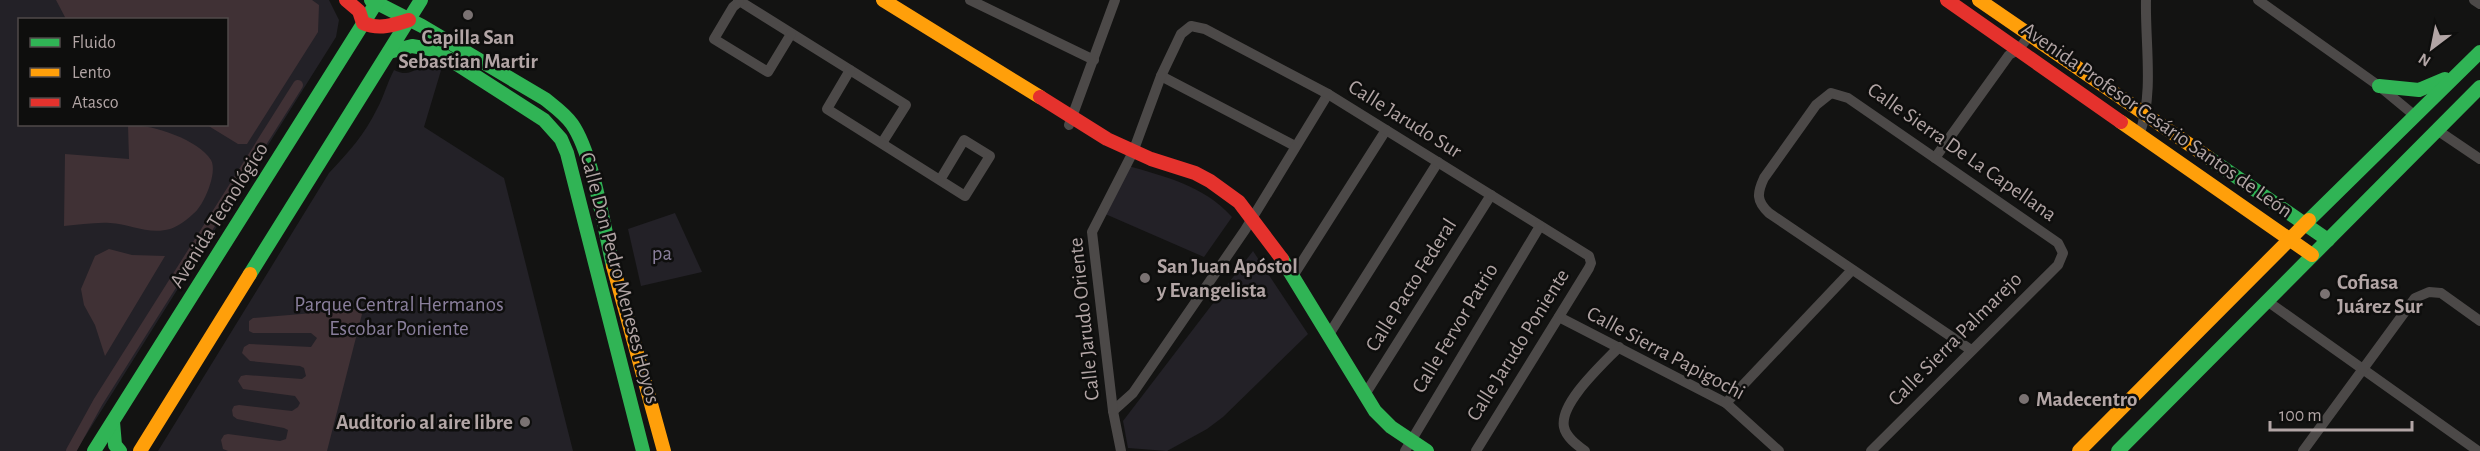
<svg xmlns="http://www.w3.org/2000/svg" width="2480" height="451" font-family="'Alegreya Sans',sans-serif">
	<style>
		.green { fill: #232127; fill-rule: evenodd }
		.water { fill: #403135 }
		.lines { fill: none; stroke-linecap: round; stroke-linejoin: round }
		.canal { stroke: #403135; stroke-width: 10 }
		.street { stroke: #4c4948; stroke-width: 10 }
		.fast { stroke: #30b455; stroke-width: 14 }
		.slow { stroke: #ff9f0a; stroke-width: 14 }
		.jam { stroke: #e5322d; stroke-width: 14 }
		.poi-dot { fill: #7a7272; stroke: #0e0e0d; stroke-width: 2 }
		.labels { text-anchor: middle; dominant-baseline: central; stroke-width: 5; stroke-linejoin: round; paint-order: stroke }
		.poi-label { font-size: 21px; font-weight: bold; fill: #b2a5a5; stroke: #0e0e0d; text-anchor: start }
		.street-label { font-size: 21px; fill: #b2a5a5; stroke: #0e0e0d }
		.park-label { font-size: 21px; fill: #897e9b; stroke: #0e0e0d }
	</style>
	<rect width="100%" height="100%" fill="#131312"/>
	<g class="green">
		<path d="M0,0h329l10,20 -3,17 -260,414h-76zM20,20h206v104h-206z"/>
		<path d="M419,57h6l17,10 -18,60 80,51 69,273h-415l171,-278c19,-20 36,-39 48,-64 7,-13 10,-26 17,-39 13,7 26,2 25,-13z"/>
		<path d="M1125,165c41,12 78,20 107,52l-28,40 -101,-44z"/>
		<path d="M675,213l27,59 -61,14 -13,-57z"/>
		<path d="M1253,251l55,83 -85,83 -16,12 -40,22 -39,-3 -5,-27z"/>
	</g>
	<g class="water">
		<path d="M56,0h256l7,5 -1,27 -71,112h-9l-31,-19 19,-1v-104l-160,-1z"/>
		<path d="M128,125c23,-1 70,14 83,35 7,12 -7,46 -18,54 -5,5 -16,13 -23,15 -21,6 -40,-5 -60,-6 -15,-1 -31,2 -46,3l1,-72 64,5z"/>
		<path d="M109,249l23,6 33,1 -60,100 -10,-31 -11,-20 -3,-16 14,-33z"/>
		<path d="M360,309l2,5 -35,137h-99l-5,-2 -2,-9 3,-5 4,-1 52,7 6,-2 2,-9 -4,-2 -47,-9 -4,-3 -1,-6 2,-4 5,-1 53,6 6,-4 2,-4 -5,-7 -52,-7 -5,-8 3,-5 5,-1 56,4 4,-3 -2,-8 -4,-2 -50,-5 -8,-8 2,-6 5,-3 62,3 6,-9 -6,-5h-58l-4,-2v-10l4,-3z"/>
	</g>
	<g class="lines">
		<path class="canal" d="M71,451l27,-49 200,-317"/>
		<g class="street">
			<path d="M738,0l168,105 -24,38"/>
			<path d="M970,0l124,60"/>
			<path d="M2258,0l121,86 35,29"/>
			<path d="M2474,0l6,4"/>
			<path d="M739,2l-6,5 -19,32 54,33 23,-38"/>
			<path d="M850,70l-23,39 138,87 25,-40 -26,-16 -24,40"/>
			<path d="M1161,76l134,70"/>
			<path d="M1069,125l46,-125"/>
			<path d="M2437,130l43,29"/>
			<path d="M2140,133c14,-42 5,-89 6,-133"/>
			<path d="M1935,158l74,-103 9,-5 12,-15"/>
			<path d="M1293,276l93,-146"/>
			<path d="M2267,301l211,150"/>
			<path d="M1559,317l167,86 53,48"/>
			<path d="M1328,336l110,-174"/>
			<path d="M1364,396l127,-201"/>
			<path d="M1726,403l126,-133"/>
			<path d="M1113,411l20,-18 112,-163 83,-136"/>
			<path d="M1121,451l-8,-40 -21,-179 41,-80 28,-76 20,-42 10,-8 14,3 123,65 261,162 2,7 -2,5 -113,183"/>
			<path d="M1405,451l135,-225"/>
			<path d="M1585,451c-8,-6 -19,-14 -21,-24 -5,-24 40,-64 55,-80"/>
			<path d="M1871,451l187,-186 5,-12 -5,-10 -210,-145 -17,-5 -15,12 -52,73c-7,15 -8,23 5,35l202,137"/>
			<path d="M2303,451l112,-153 14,-6 12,1 39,28"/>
		</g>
		<g class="fast">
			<path d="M371,0l51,26 123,73c10,8 20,15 27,25 21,30 32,104 41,142"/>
			<path d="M389,52l23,-6 23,4 109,70 17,19 6,14 76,298"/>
			<path d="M2379,86l40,4 26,-11"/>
			<path d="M2209,158l119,82"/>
			<path d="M2309,220l171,-168"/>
			<path d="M1282,259l93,152 16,16 36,24"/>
			<path d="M250,274l171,-274"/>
			<path d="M113,422l2,23 5,6"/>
			<path d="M94,451l284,-451"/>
			<path d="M2118,451l362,-364"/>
		</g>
		<g class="slow">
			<path d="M883,0l157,97"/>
			<path d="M1979,0l230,158"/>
			<path d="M2121,122l191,133"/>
			<path d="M613,266l51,185"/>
			<path d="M140,451l110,-177"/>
			<path d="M2079,451l230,-231"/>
		</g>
		<g class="jam">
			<path d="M346,0l13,11 4,12c16,7 31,2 46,-3"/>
			<path d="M1947,0l174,122"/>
			<path d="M1040,97l67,42 44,20 44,14 15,8 29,21 43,57"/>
		</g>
	</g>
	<g class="poi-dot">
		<circle cx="468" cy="15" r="6"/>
		<circle cx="1145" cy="278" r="6"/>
		<circle cx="2325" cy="294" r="6"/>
		<circle cx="2024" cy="399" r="6"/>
		<circle cx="525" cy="422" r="6"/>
	</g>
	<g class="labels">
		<g class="poi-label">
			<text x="468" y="37" text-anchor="middle">Capilla San<tspan x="468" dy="24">Sebastian Martir</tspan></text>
			<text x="1157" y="266">San Juan Apóstol<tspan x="1157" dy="24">y Evangelista</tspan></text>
			<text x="2337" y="282">Cofiasa<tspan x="2337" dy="24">Juárez Sur</tspan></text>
			<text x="2036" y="399">Madecentro</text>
			<text x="513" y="422" text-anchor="end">Auditorio al aire libre</text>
		</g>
		<g class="street-label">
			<text transform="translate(1405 119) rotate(32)">Calle Jarudo Sur</text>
			<text transform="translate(2157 120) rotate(35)">Avenida Profesor Cesário Santos de León</text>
			<text transform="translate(1962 152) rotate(35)">Calle Sierra De La Capellana</text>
			<text transform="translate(219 215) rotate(-58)">Avenida Tecnológico</text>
			<text transform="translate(620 278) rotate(75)">Calle Don Pedro Meneses Hoyos</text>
			<text transform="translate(1411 285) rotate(-58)">Calle Pacto Federal</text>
			<text transform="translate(1084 319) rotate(-96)">Calle Jarudo Oriente</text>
			<text transform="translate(1455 328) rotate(-59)">Calle Fervor Patrio</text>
			<text transform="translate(1955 339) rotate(-45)">Calle Sierra Palmarejo</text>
			<text transform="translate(1518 345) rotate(-58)">Calle Jarudo Poniente</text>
			<text transform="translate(1666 353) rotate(28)">Calle Sierra Papigochi</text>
		</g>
		<g class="park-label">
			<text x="662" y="253">pa</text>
			<text x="399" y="304">Parque Central Hermanos<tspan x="399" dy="24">Escobar Poniente</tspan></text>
		</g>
	</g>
	<rect x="18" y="18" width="210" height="108" fill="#0e0e0d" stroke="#504a4a" stroke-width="1.5"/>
	<rect x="30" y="38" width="30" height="9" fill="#30b455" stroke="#504a4a" stroke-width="1.5"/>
	<text x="72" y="48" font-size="18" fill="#b2a5a5">Fluido</text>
	<rect x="30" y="68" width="30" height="9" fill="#ff9f0a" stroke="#504a4a" stroke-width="1.5"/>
	<text x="72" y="78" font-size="18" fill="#b2a5a5">Lento</text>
	<rect x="30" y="98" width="30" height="9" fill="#e5322d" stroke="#504a4a" stroke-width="1.5"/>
	<text x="72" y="108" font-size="18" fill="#b2a5a5">Atasco</text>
	<g transform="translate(2432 48) rotate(212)" stroke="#0e0e0d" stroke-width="4.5" paint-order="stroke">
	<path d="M0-4.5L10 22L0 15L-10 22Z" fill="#b2a5a5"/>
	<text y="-9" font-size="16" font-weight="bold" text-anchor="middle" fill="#b2a5a5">N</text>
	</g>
	<path d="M2270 421v9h142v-9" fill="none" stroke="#b2a5a5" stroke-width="3"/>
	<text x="2279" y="421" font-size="18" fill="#b2a5a5" stroke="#0e0e0d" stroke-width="4.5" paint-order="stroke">100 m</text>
</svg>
